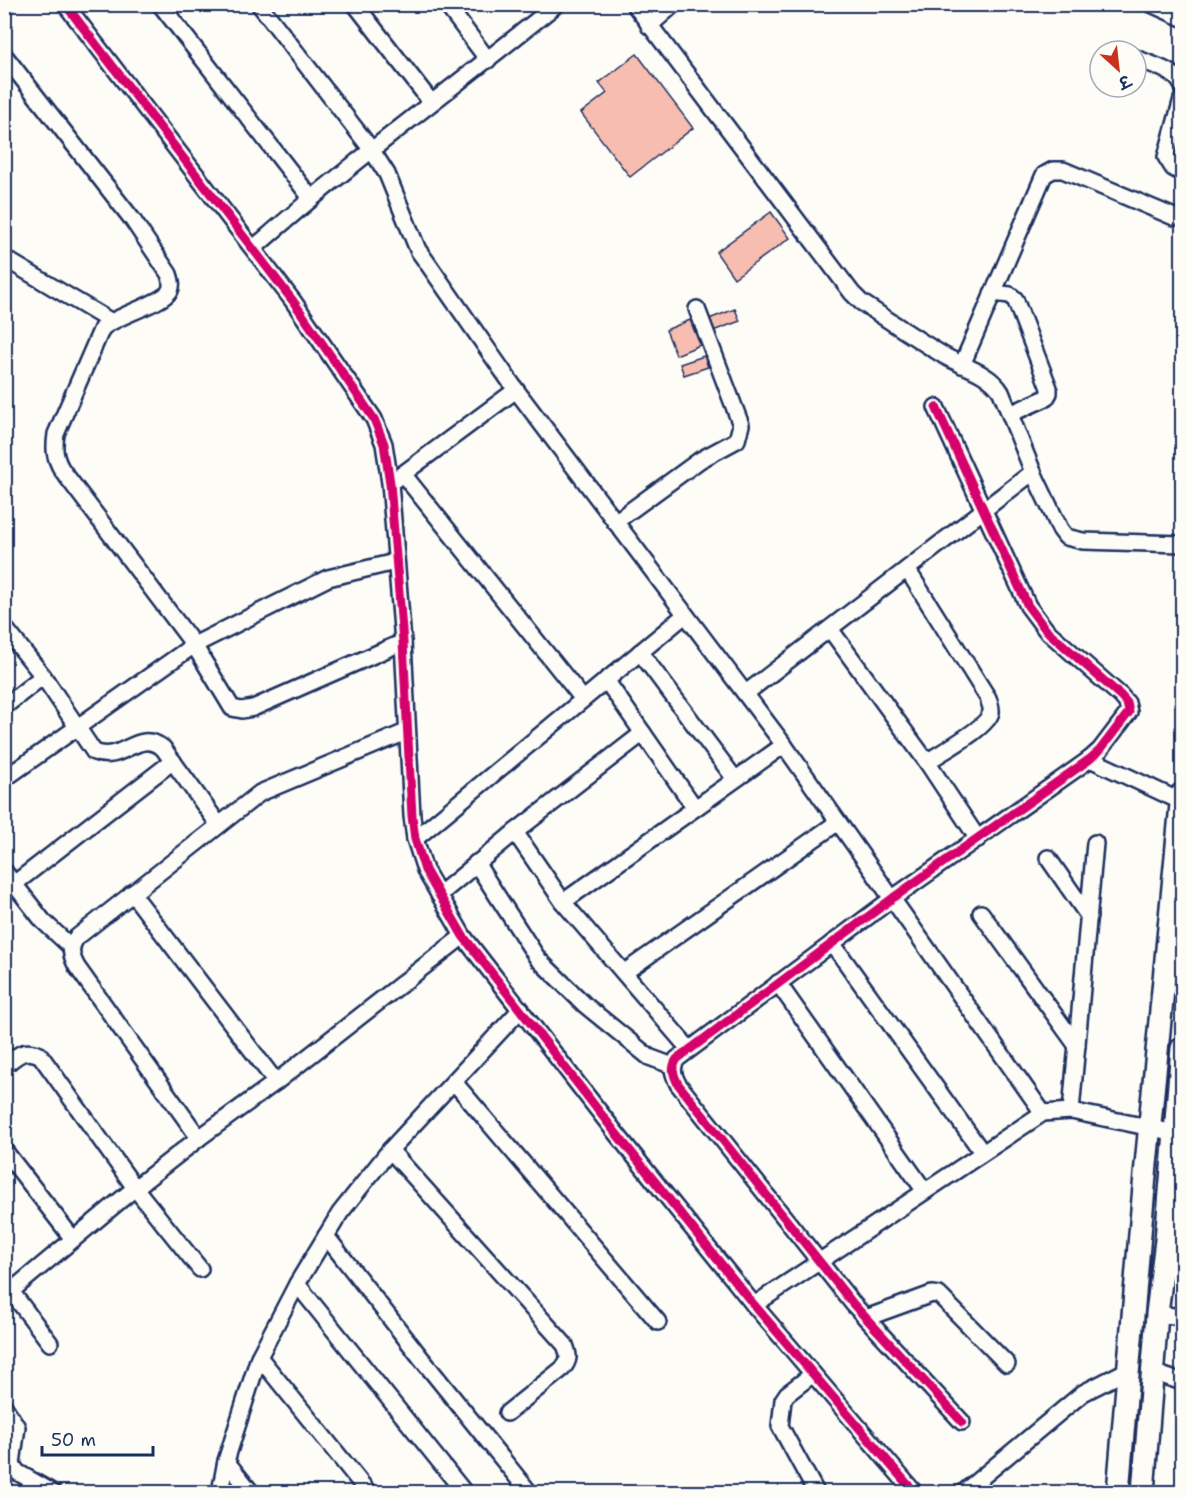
<svg xmlns="http://www.w3.org/2000/svg" width="1187" height="1497" font-family="'Shantell Sans','Playpen Sans Deva',sans-serif">
	<style>
		.building { fill: #f7bdb0; stroke: #1b2f5e; stroke-width: 1.5 }
		.lines { fill: none; stroke-linecap: round; stroke-linejoin: round }
		.minor-casing { stroke: #1b2f5e; stroke-width: 20 }
		.secondary-casing { stroke: #1b2f5e; stroke-width: 26 }
		.minor { stroke: #fdfcf7; stroke-width: 15 }
		.secondary { stroke: #fdfcf7; stroke-width: 21 }
		.cycleway-casing { stroke: #fdfcf7; stroke-width: 13 }
		.cycleway { stroke: #d6006c; stroke-width: 9 }
	</style>
	<rect width="100%" height="100%" fill="#fdfcf7"/>
	<filter id="ink" filterUnits="userSpaceOnUse"><feTurbulence type="fractalNoise" baseFrequency=".0167" numOctaves="2"/><feDisplacementMap in="SourceGraphic" scale="12" xChannelSelector="R" yChannelSelector="G"/><feConvolveMatrix kernelMatrix="1 2 1 2 8 2 1 2 1" color-interpolation-filters="sRGB"/></filter>
	<g filter="url(#ink)">
		<g class="building">
			<path d="M637,54l56,74 -63,49 -49,-64 26,-20 -8,-10z"/>
			<path d="M771,212l19,26 -56,40 -18,-26z"/>
			<path d="M735,309l5,12 -27,10 -4,-12z"/>
			<path d="M690,320l10,25 -24,10 -10,-25z"/>
			<path d="M704,356l4,11 -24,8 -4,-11z"/>
		</g>
		<g class="lines">
			<g class="minor-casing">
				<g id="minor">
					<path d="M65,4l228,297 81,118 10,25 6,39 13,159 9,174 3,23 10,31 38,66 152,196 139,173 160,187"/>
					<path d="M160,4l151,194"/>
					<path d="M259,4l112,145 16,25 31,76 8,11 90,129 268,355 259,368"/>
					<path d="M355,4l76,98"/>
					<path d="M446,4l42,56"/>
					<path d="M634,4l218,289 9,9c27,18 54,36 82,53 20,12 46,17 58,37l32,80 27,57 6,8 17,4 99,3"/>
					<path d="M1151,4l31,14"/>
					<path d="M4,6l2,-2"/>
					<path d="M649,26l25,-22"/>
					<path d="M4,55l128,164 37,55c2,6 4,12 0,18 -9,12 -51,23 -67,36l-46,106c-2,14 -2,23 6,36l132,175 38,63 10,2 11,-2 150,-66"/>
					<path d="M1136,58c15,7 39,12 46,27"/>
					<path d="M1182,99l-16,58 7,11 9,5"/>
					<path d="M254,248c97,-86 202,-162 303,-244"/>
					<path d="M4,258l106,63"/>
					<path d="M992,293l18,2 5,4 34,89v5l-3,5 -36,16"/>
					<path d="M962,365l82,-190 9,-5h10l111,47 8,-1"/>
					<path d="M936,407l92,199 18,24 75,66 6,7 2,9 -29,38 -10,9 -197,139 -216,161c-6,9 -4,15 1,25l176,221 108,117"/>
					<path d="M403,474l180,225"/>
					<path d="M396,479l120,-89"/>
					<path d="M615,522l85,-62 37,-20 4,-15 -44,-116"/>
					<path d="M907,569l81,129c1,4 4,10 3,14 -3,16 -50,40 -64,50"/>
					<path d="M4,627l39,49 51,76c30,12 42,-24 69,-4l56,77"/>
					<path d="M830,629l97,133 51,77"/>
					<path d="M640,652l95,127"/>
					<path d="M606,680l89,128"/>
					<path d="M746,693l287,-221"/>
					<path d="M4,707l39,-31"/>
					<path d="M1090,759l92,43"/>
					<path d="M4,779l190,-134 134,-67 67,-16"/>
					<path d="M515,832l48,70 126,147"/>
					<path d="M415,839l270,-224"/>
					<path d="M1048,858l41,59"/>
					<path d="M476,863l62,96 47,46 64,52 24,9"/>
					<path d="M4,871l39,50 28,26"/>
					<path d="M14,884l159,-123"/>
					<path d="M132,893l144,189"/>
					<path d="M439,895l76,-63 128,-99"/>
					<path d="M563,902l221,-157"/>
					<path d="M981,913l96,133"/>
					<path d="M832,943l150,209"/>
					<path d="M625,972l213,-150"/>
					<path d="M778,983l146,207"/>
					<path d="M4,1066c14,-11 19,-18 36,-11l95,133 65,81"/>
					<path d="M454,1082l204,240"/>
					<path d="M1071,1111l24,-268"/>
					<path d="M199,1138l-122,-171c-6,-11 -8,-18 -1,-29l184,-145 146,-61"/>
					<path d="M4,1150l69,89"/>
					<path d="M390,1150l175,195c4,10 5,15 -3,24l-55,44"/>
					<path d="M326,1236l95,122 108,134"/>
					<path d="M1166,1240l16,3"/>
					<path d="M4,1282l46,61"/>
					<path d="M297,1284l167,208"/>
					<path d="M4,1297l131,-109 64,-50 77,-56 187,-146"/>
					<path d="M754,1305l289,-192 28,-2 104,22"/>
					<path d="M1157,1314l25,3"/>
					<path d="M866,1318l66,-24 7,1 68,69"/>
					<path d="M259,1357l109,135"/>
					<path d="M1152,1372l30,10"/>
					<path d="M813,1374l-26,20 -4,6 -3,26 36,66"/>
					<path d="M4,1406l13,21 -5,37 5,8 35,20"/>
					<path d="M226,1461l25,31"/>
					<path d="M220,1492l6,-31 33,-104 38,-73 43,-71 50,-63 131,-141"/>
					<path d="M964,1492l119,-99 45,-23"/>
				</g>
			</g>
			<g class="secondary-casing">
				<g id="secondary">
					<path d="M1118,1492l27,-317 37,-381"/>
					<path d="M1143,1492l14,-178 9,-74 16,-192"/>
				</g>
			</g>
			<use href="#minor" class="minor"/>
			<use href="#secondary" class="secondary"/>
			<g class="cycleway-casing">
				<g id="cycleway">
					<path d="M65,4l228,297 81,118 10,25 6,39 13,159 9,174 3,23 10,31 38,66 152,196 139,173 160,187"/>
					<path d="M936,407l92,199 18,24 75,66 6,7 2,9 -29,38 -10,9 -197,139 -216,161c-6,9 -4,15 1,25l176,221 108,117"/>
				</g>
			</g>
			<use href="#cycleway" class="cycleway"/>
		</g>
	</g>
	<rect width="1187" height="1497" fill="none" stroke="#fdfcf7" stroke-width="24"/>
	<rect x="12" y="12" width="1163" height="1473" fill="none" stroke="#1b2f5e" stroke-width="2" filter="url(#ink)"/>
	<g transform="translate(1118 69) rotate(153)"><circle r="28" fill="#fdfcf7" stroke="#a3aaba" stroke-width="1.5"/>
	<path d="M0-4.5L10 22L0 15L-10 22Z" fill="#c8321e"/>
	<text y="-9" font-size="16" font-weight="bold" text-anchor="middle" fill="#1b2f5e">उ</text>
	</g>
	<path d="M42 1446v9h111v-9" fill="none" stroke="#1b2f5e" stroke-width="3"/>
	<text x="51" y="1446" font-size="18" fill="#1b2f5e" stroke="#fdfcf7" stroke-width="4.5" paint-order="stroke">50 m</text>
</svg>
